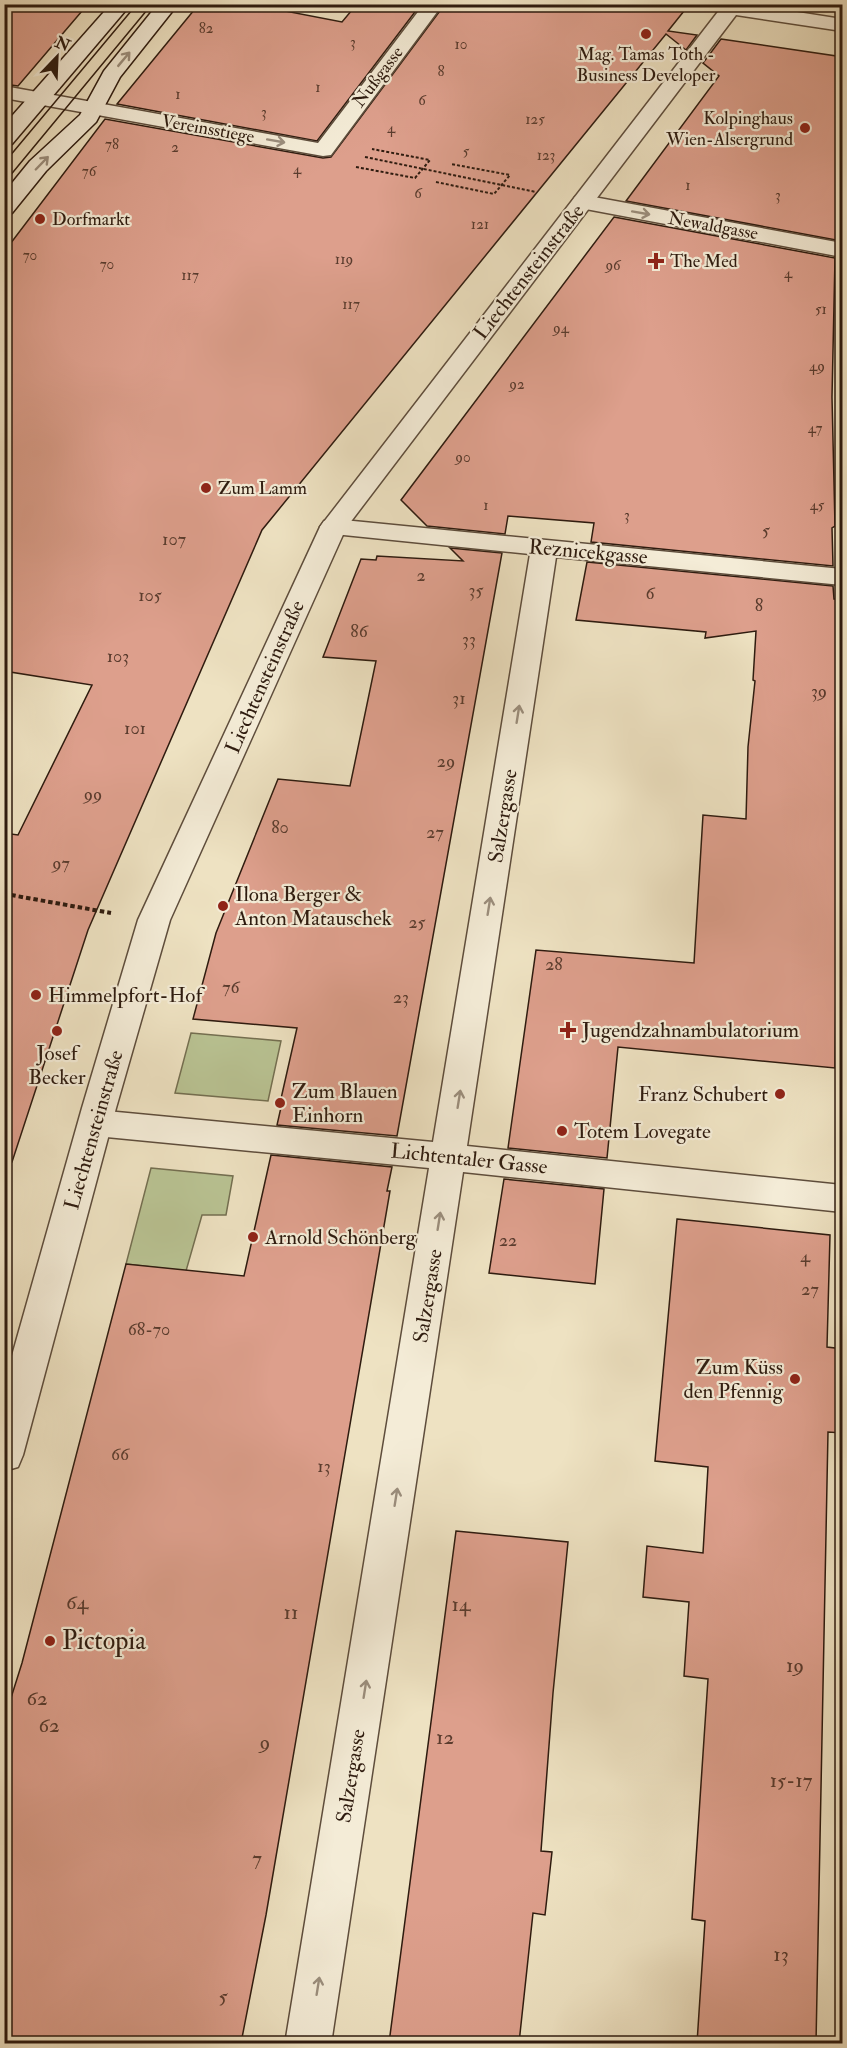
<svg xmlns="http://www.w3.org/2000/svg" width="847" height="2048" font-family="'IM FELL Double Pica',serif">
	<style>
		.green { fill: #b9c393; stroke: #746f51; stroke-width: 1.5 }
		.building { fill: #dd9f8c; stroke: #2e1b0f; stroke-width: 1.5 }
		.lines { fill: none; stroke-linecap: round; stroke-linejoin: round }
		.minor-casing { stroke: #5e4d3c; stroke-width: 3 }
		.tertiary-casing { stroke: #5e4d3c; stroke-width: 3 }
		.secondary-casing { stroke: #2e1b0f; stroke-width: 3 }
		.path-far1 { stroke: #2e1b0f; stroke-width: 2; stroke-dasharray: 3 2; stroke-linecap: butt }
		.path { stroke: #2e1b0f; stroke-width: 4; stroke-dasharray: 4.5 3; stroke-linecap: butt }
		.minor { fill: #f4ecd7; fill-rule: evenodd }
		.tertiary { fill: #f4ecd7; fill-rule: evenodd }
		.secondary { fill: #f4ecd7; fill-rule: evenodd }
		.tram { stroke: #2e1b0f; stroke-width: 1.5 }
		.oneway { stroke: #9b8e7d }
		.poi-dot { fill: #8f2418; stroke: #f4ecd7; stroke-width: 2 }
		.labels { text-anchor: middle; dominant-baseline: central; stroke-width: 4.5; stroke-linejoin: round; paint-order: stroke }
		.far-number-label { font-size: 15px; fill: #5a3c2e }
		.far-poi-label { font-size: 18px; fill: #2e1b0f; stroke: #f4ecd7; text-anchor: start }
		.far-street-label { font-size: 18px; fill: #2e1b0f; stroke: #f4ecd7 }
		.number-label { font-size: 18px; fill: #5a3c2e }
		.street-label { font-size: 21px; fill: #2e1b0f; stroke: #f4ecd7 }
		.poi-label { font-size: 21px; fill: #2e1b0f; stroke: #f4ecd7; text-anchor: start }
		.near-number-label { font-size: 21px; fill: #5a3c2e }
		.near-poi-label { font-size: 26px; fill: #2e1b0f; stroke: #f4ecd7; text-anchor: start }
	</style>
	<rect width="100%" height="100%" fill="#eee2c2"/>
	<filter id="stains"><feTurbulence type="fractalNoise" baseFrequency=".00333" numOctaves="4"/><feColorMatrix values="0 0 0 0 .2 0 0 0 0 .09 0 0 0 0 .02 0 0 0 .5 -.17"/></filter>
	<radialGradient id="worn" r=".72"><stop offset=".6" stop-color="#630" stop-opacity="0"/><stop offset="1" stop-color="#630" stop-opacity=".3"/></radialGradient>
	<g class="green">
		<path d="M191,1033l90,8 -13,60 -93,-8z"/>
		<path d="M151,1168l82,8 -7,39h-24l-16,56 -60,-7z"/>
	</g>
	<g class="building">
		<path d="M4,4h84l-70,82 -14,-2z"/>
		<path d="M199,4h50l93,18 15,-18h64l-104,137 -200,-37z"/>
		<path d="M445,4h190l49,7 -16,20 29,4 -11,15 -20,-16 -404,496 -174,400 -76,232 -8,-1v-328l14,2 74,-150 -88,-14v-419l101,-133 218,39 8,-1z"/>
		<path d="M721,39l122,18v174l-7,-1v10l-210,-39 93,-125 -16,-13z"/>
		<path d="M614,217l221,41 -3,139 3,129 -3,2 1,38 -242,-24 3,-19 -86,-7 -3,18 -78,-8 -26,-26z"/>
		<path d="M450,548l52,5 -105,583 -120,-11 5,-22h-2l17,-75 -104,-9 23,-86 62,-154 72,7 26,-125 -53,-4 38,-98 15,1 1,-4 86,5z"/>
		<path d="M587,562l246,24 1,13h9l-1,54h-2l-5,415 -217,-21 -11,111 -99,-10 28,-198 158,13 9,-148 43,4 2,-72 7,-66 -2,-1 3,-49 -51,7 1,-6 -130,-12z"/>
		<path d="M271,1155l121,12 -5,24h3l-124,724 -25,128h-237v-323l18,-57 104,-399 118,12z"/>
		<path d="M504,1179l100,10 -9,95 -106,-11z"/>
		<path d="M677,1219l153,16 -3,112 16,2v84l-15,-1 -12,611h-119l8,-122 -13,-2 16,-240 -24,-3 5,-74 -46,-5 4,-51 56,7 5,-86 -53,-6z"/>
		<path d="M456,1531l112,11 -15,151 -12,158 11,1 -7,63 -12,-2 -14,130h-130z"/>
	</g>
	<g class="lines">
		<g class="minor-casing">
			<g id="minor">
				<path d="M424,4h19l-112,151 -8,1 -319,-58v-12l314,57z"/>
				<path d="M702,4h36l3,4 -3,4 -7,2 -27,-6z"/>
				<path d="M583,195l259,48v14l-267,-50 -3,-5 3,-5z"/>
				<path d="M333,519l509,50v16l-286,-28 -89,589 375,39v27l-379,-40 -132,872h-46l144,-876 -333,-32 -12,-4 -5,-9 5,-9 12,-4 337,32 97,-588 -206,-21 -4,-6 4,-6z"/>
			</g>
		</g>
		<g class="tertiary-casing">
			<path id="tertiary" d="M724,4h22l96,15v12l-106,-16 -390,513 -176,392 -54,188 -93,347 -5,12 -14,4v-87l78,-276 56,-188 182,-393z"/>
		</g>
		<g class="secondary-casing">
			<g id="secondary">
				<path d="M111,4h20l-119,140 -8,1v-20z"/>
				<path d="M158,4h20l-58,73 -24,45 -50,49 -34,42 -8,2v-22l26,-32 50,-46 24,-44z"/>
			</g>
		</g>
		<g class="path-far1">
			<path d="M365,157l171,35"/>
			<path d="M356,167l59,11 15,-18 -58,-11"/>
			<path d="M436,182l58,12 16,-19 -59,-11"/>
		</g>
		<path class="path" d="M4,908l7,-13 100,18"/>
		<use href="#minor" class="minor"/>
		<use href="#tertiary" class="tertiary"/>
		<use href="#secondary" class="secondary"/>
		<g class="tram">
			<path d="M4,163l133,-159"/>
			<path d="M4,183l148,-179"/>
		</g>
	</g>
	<defs><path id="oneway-shaft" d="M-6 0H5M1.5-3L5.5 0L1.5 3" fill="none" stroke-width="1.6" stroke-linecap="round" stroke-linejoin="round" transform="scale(1.5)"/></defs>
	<g class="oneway">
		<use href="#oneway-shaft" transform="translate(124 59) rotate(-50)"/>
		<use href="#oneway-shaft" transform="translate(276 141) rotate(10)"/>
		<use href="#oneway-shaft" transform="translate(42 163) rotate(-46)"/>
		<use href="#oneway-shaft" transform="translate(641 213) rotate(10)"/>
		<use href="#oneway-shaft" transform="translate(518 714) rotate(-81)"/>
		<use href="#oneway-shaft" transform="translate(489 906) rotate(-81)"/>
		<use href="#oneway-shaft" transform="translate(459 1099) rotate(-81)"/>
		<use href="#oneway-shaft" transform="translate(439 1221) rotate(-81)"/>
		<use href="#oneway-shaft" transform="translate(396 1497) rotate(-81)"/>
		<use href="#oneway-shaft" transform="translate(365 1689) rotate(-81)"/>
		<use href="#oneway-shaft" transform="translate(318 1986) rotate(-81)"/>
	</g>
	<g class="poi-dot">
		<circle cx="646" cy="34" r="6"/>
		<circle cx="805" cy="128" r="6"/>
		<circle cx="40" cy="219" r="6"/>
		<path d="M653 252h6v6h6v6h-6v6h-6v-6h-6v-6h6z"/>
		<circle cx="206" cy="488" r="6"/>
		<circle cx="223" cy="906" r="6"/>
		<circle cx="36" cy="995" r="6"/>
		<path d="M565 1021h6v6h6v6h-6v6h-6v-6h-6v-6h6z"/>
		<circle cx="57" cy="1031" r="6"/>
		<circle cx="780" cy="1094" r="6"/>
		<circle cx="280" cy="1103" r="6"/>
		<circle cx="562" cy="1131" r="6"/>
		<circle cx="253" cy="1237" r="6"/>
		<circle cx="795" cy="1379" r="6"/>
		<circle cx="50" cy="1641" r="6"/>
	</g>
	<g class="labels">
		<g class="far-number-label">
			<text x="206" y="28">82</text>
			<text x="353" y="42">3</text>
			<text x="461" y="44">10</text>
			<text x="441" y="71">8</text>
			<text x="318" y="87">1</text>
			<text x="178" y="94">1</text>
			<text x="422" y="100">6</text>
			<text x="264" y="112">3</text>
			<text x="535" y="119">125</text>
			<text x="391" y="128">4</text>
			<text x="112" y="144">78</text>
			<text x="175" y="147">2</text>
			<text x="466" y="151">5</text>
			<text x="546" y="155">123</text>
			<text x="297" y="169">4</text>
			<text x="89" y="171">76</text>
			<text x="688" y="185">1</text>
			<text x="418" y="193">6</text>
			<text x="778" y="195">3</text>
			<text x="480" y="224">121</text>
			<text x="30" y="255">70</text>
			<text x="344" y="259">119</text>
			<text x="107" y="264">70</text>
			<text x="613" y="265">96</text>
			<text x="788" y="273">4</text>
			<text x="190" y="275">117</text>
			<text x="351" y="304">117</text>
			<text x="821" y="309">51</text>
			<text x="561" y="328">94</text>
			<text x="817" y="366">49</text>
			<text x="517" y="384">92</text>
			<text x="815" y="428">47</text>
			<text x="463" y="457">90</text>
			<text x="486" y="505">1</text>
			<text x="817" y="505">45</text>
			<text x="627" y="515">3</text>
		</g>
		<g class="far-poi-label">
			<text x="646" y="54" text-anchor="middle">Mag. Tamas Toth -<tspan x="646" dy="21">Business Developer</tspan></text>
			<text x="793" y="118" text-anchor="end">Kolpinghaus<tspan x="793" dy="21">Wien-Alsergrund</tspan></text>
			<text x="52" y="219">Dorfmarkt</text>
			<text x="670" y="261">The Med</text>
			<text x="218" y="488">Zum Lamm</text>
		</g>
		<g class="far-street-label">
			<text transform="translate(378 77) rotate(-53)">Nußgasse</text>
			<text transform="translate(208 129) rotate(10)">Vereinsstiege</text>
			<text transform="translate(713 226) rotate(10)">Newaldgasse</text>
		</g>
		<g class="number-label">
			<text x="766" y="530">5</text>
			<text x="174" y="539">107</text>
			<text x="421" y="575">2</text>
			<text x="476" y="590">35</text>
			<text x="650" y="593">6</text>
			<text x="150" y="595">105</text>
			<text x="759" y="605">8</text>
			<text x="359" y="631">86</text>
			<text x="469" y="639">33</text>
			<text x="118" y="656">103</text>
			<text x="819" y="691">39</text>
			<text x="459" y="698">31</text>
			<text x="135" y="728">101</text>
			<text x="446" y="761">29</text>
			<text x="93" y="794">99</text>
			<text x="280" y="827">80</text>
			<text x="435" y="832">27</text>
			<text x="61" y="863">97</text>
			<text x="417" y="922">25</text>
			<text x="554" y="964">28</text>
			<text x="231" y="987">76</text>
			<text x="401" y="997">23</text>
			<text x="508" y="1240">22</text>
			<text x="805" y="1256">4</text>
			<text x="810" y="1289">27</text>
			<text x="149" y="1329">68-70</text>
			<text x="120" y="1454">66</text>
			<text x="324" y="1466">13</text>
		</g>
		<g class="street-label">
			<text transform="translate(529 272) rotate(-52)">Liechtensteinstraße</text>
			<text transform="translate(588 552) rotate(5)">Reznicekgasse</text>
			<text transform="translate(265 677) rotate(-66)">Liechtensteinstraße</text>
			<text transform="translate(503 816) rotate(-81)">Salzergasse</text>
			<text transform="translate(94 1130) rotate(-74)">Liechtensteinstraße</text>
			<text transform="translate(469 1159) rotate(6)">Lichtentaler Gasse</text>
			<text transform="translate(428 1296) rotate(-81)">Salzergasse</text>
			<text transform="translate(351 1776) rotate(-81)">Salzergasse</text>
		</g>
		<g class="poi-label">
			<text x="235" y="894">Ilona Berger &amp;<tspan x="235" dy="24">Anton Matauschek</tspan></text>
			<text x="48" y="995">Himmelpfort-Hof</text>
			<text x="582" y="1030">Jugendzahnambulatorium</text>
			<text x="57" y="1053" text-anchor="middle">Josef<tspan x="57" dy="24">Becker</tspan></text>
			<text x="292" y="1091">Zum Blauen<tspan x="292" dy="24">Einhorn</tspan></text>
			<text x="768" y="1094" text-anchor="end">Franz Schubert</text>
			<text x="574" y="1131">Totem Lovegate</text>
			<text x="265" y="1237">Arnold Schönberg</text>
			<text x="783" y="1367" text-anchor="end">Zum Küss<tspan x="783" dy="24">den Pfennig</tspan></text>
		</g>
		<g class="near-number-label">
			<text x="77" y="1602">64</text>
			<text x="461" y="1604">14</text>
			<text x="291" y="1612">11</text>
			<text x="795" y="1665">19</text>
			<text x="37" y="1698">62</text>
			<text x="49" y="1725">62</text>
			<text x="445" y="1737">12</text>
			<text x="265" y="1742">9</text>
			<text x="791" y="1780">15-17</text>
			<text x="257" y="1858">7</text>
			<text x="781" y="1954">13</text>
			<text x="223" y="1996">5</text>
		</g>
		<g class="near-poi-label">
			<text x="62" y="1641">Pictopia</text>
		</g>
	</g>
	<rect width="847" height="2048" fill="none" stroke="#eee2c2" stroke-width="24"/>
	<rect x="6" y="6" width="835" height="2036" fill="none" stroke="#2e1b0f" stroke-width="3"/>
	<rect x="12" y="12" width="823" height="2024" fill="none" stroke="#2e1b0f" stroke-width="1.5"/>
	<g transform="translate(57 57) rotate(23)" stroke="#f4ecd7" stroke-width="4.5" paint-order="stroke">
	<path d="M0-4.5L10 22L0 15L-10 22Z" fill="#2e1b0f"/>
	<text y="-9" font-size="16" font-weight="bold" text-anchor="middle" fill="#2e1b0f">N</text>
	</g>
	<rect width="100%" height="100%" filter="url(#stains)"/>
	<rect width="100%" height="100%" fill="url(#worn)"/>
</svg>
